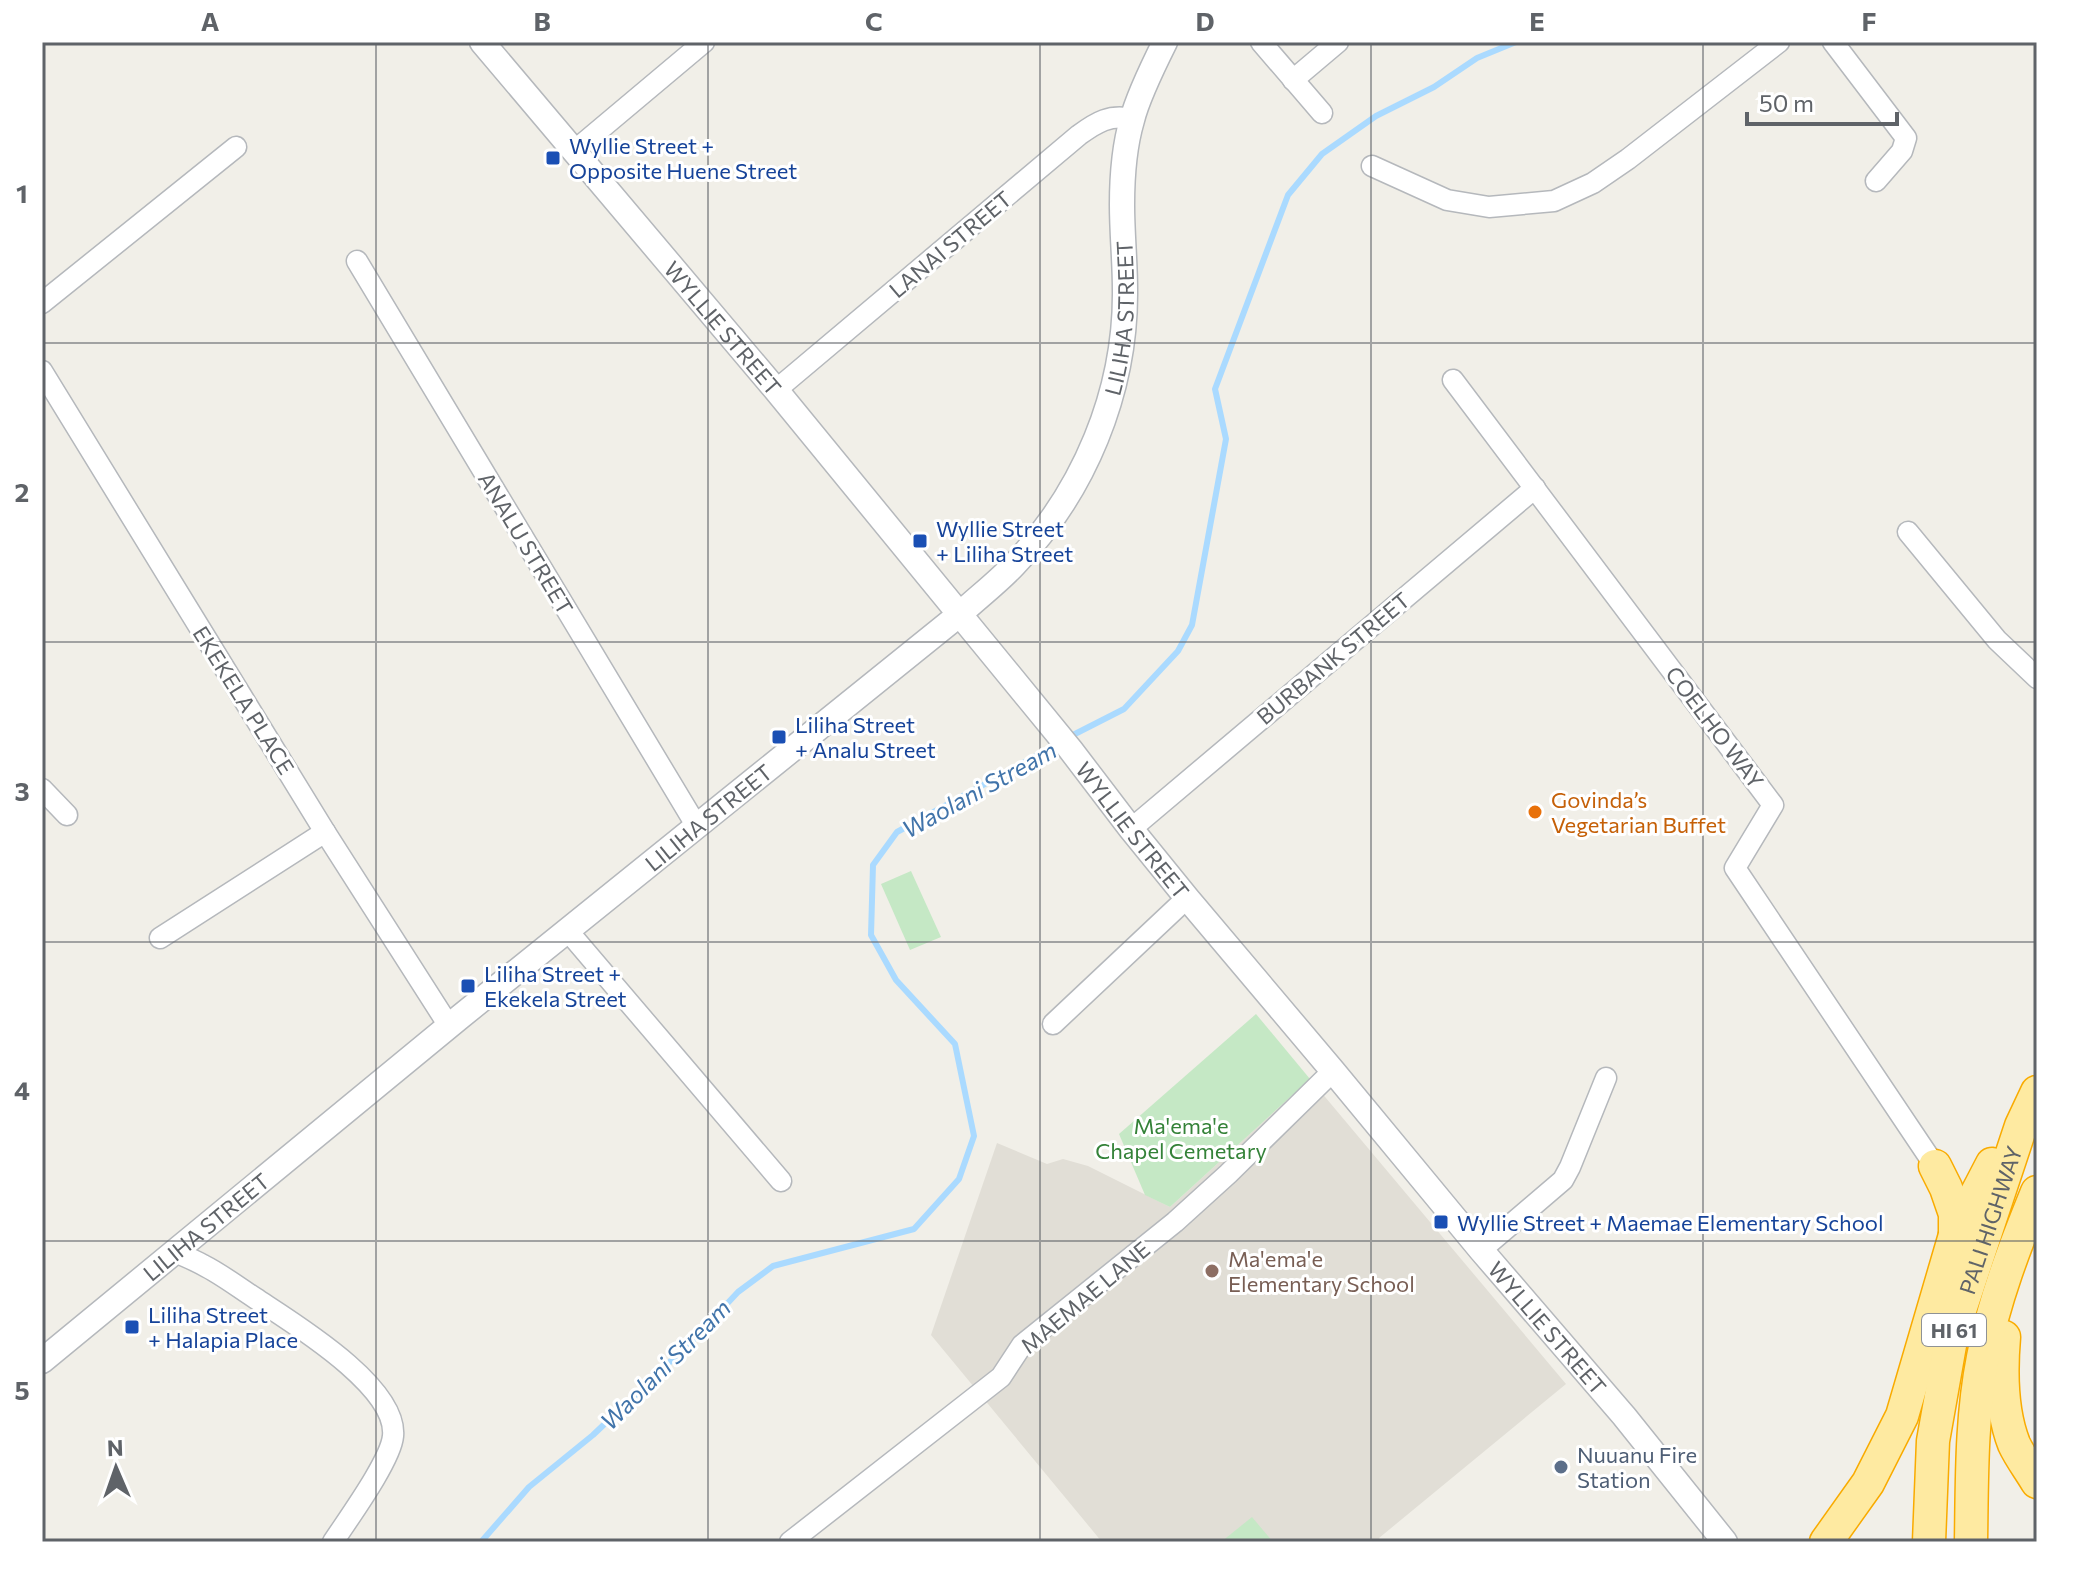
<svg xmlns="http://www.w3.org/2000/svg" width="2079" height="1584" font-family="Commissioner,sans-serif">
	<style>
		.education { fill: #e1ded6 }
		.green { fill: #c5e8c5 }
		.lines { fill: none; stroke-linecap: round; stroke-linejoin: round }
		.stream { stroke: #aadaff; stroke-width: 6 }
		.minor-casing { stroke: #b5b8bc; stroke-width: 23 }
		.tertiary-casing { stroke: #b5b8bc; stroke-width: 27 }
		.trunk-casing { stroke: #f9ab00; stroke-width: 35 }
		.minor { stroke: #fff; stroke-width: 20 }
		.tertiary { stroke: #fff; stroke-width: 24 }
		.trunk { stroke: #feeaa1; stroke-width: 32 }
		.grid { fill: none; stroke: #5f6368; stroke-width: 2; stroke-opacity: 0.55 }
		.transit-dot { fill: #1a4fb4; stroke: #fff; stroke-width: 3 }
		.food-dot { fill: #e8710a; stroke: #fff; stroke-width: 3 }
		.education-dot { fill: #8d6e63; stroke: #fff; stroke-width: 3 }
		.service-dot { fill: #5c6f8a; stroke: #fff; stroke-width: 3 }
		.labels { text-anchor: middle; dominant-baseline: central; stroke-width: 6; stroke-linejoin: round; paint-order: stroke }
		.shield { fill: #fff; stroke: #8f9295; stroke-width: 2 }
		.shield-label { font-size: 20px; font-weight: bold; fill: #5f6368 }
		.transit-label { font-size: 22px; fill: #164399; stroke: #fff; text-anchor: start }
		.street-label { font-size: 22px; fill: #5f6368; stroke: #fff }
		.food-label { font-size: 22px; fill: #c56008; stroke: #fff; text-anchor: start }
		.park-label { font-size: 22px; fill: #348238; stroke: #fff }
		.education-label { font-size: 22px; fill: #785e54; stroke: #fff; text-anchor: start }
		.service-label { font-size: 22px; fill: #4e5e75; stroke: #fff; text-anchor: start }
		.water-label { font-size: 24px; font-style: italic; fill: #4174aa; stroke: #fff }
		.neatline { fill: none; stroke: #5f6368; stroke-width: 3 }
		.grid-label { font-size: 26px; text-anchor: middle; font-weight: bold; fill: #5f6368 }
	</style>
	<rect width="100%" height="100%" fill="#f1efe8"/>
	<path class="education" d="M1310,1079l256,305 -187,154 2,4h-279l-171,-207 66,-192 50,21 16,-5 25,7 82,41z"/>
	<g class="green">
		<path d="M911,871l30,66 -31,13 -29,-66z"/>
		<path d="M1256,1014l54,65 -140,128 -25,-12 -26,-61z"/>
		<path d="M1252,1517l21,25h-52z"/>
	</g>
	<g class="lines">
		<g class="stream">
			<path d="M1069,737l55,-28 54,-58 14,-26 34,-186 -11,-50 73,-194 34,-41 54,-38 58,-29 43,-29 39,-16"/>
			<path d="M481,1542l48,-55 64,-52 103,-98 42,-45 35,-26 141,-37 45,-50 15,-43 -19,-92 -59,-64 -25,-45 2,-70 24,-33 163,-89"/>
		</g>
		<g class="minor-casing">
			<g id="minor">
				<path d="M1261,42l61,71"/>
				<path d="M1833,42l73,96 -4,13 -26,30"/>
				<path d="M1293,80l45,-38"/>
				<path d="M573,152l131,-110"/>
				<path d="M1372,166l75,34 42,7 65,-6 39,-18 35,-24 151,-117"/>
				<path d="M357,261l339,564"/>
				<path d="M42,303l194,-156"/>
				<path d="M42,371l283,461 124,194"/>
				<path d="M1453,380l320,425 -38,63 200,298"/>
				<path d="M776,390l303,-255c18,-13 31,-21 53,-16"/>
				<path d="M1908,532l89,108 40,38"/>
				<path d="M42,789l25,26"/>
				<path d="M1131,829l404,-341"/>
				<path d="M567,930l214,251"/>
				<path d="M160,938l165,-106"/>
				<path d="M1053,1024l134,-126"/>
				<path d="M1481,1250l82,-70 7,-13 36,-89"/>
				<path d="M175,1252c9,4 19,8 28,13 18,9 35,22 52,33 36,24 143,88 138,138 -2,24 -45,83 -60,106"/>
				<path d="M790,1542l211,-165 21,-32 153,-123 53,-48 105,-103"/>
			</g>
		</g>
		<g class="tertiary-casing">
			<g id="tertiary">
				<path id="s1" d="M482,42l294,348 294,359 61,80 56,69 146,173 148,179 143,166 101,126"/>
				<path id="s2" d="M42,1361l418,-344 500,-403c17,-16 37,-31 54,-49 70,-73 112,-173 111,-275 0,-28 -3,-57 -3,-85 0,-28 2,-58 10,-85 6,-24 22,-56 33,-78"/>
			</g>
		</g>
		<g class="trunk-casing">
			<g id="trunk">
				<path d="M1935,1166l11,22 9,26v21"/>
				<path d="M2004,1337c-3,35 -3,74 10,107 6,13 16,26 23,38"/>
				<path d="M1826,1542l42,-59 34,-67 53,-181 37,-71"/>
				<path id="s3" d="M1929,1542l4,-101 19,-107 69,-208 16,-34"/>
				<path d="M1971,1542c1,-62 0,-124 12,-185 11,-57 32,-111 54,-165"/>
			</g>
		</g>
		<use href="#minor" class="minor"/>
		<use href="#tertiary" class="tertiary"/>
		<use href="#trunk" class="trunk"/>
	</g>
	<path class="grid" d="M376,42v1500M708,42v1500M1040,42v1500M1371,42v1500M1703,42v1500M42,343h1995M42,642h1995M42,942h1995M42,1241h1995"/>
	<g class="transit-dot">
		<rect x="545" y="150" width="16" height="16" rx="4"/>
		<rect x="912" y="533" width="16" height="16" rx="4"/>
		<rect x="771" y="729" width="16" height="16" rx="4"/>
		<rect x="460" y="978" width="16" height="16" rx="4"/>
		<rect x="1433" y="1214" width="16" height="16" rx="4"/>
		<rect x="124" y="1319" width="16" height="16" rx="4"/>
	</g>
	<circle class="food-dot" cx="1535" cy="812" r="8"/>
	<circle class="education-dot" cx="1212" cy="1271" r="8"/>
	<circle class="service-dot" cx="1561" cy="1467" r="8"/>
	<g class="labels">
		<rect class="shield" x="1922" y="1314" width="64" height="32" rx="6"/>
		<g class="shield-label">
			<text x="1954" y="1330">HI 61</text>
		</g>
		<g class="transit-label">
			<text x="569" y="145">Wyllie Street +<tspan x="569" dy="25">Opposite Huene Street</tspan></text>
			<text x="936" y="528">Wyllie Street<tspan x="936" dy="25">+ Liliha Street</tspan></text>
			<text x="795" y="724">Liliha Street<tspan x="795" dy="25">+ Analu Street</tspan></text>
			<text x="484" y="973">Liliha Street +<tspan x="484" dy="25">Ekekela Street</tspan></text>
			<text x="1457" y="1222">Wyllie Street + Maemae Elementary School</text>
			<text x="148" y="1314">Liliha Street<tspan x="148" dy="25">+ Halapia Place</tspan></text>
		</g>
		<g class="street-label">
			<text transform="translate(950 244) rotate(-40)">LANAI STREET</text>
			<text stroke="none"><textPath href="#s2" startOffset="1532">LILIHA STREET</textPath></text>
			<text stroke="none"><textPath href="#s1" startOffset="374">WYLLIE STREET</textPath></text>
			<text transform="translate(526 543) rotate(59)">ANALU STREET</text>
			<text transform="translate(1333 658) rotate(-40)">BURBANK STREET</text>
			<text transform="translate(244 700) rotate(58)">EKEKELA PLACE</text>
			<text transform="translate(1715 727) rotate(53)">COELHO WAY</text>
			<text stroke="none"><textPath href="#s2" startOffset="860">LILIHA STREET</textPath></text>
			<text stroke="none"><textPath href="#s1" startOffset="1022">WYLLIE STREET</textPath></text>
			<text stroke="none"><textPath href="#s3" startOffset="330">PALI HIGHWAY</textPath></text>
			<text stroke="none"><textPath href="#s2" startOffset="212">LILIHA STREET</textPath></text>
			<text transform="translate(1085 1297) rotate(-40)">MAEMAE LANE</text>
			<text stroke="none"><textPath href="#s1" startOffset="1670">WYLLIE STREET</textPath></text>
		</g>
		<g class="food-label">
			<text x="1551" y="799">Govinda’s<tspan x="1551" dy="25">Vegetarian Buffet</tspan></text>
		</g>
		<g class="park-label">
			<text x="1181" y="1125">Ma'ema'e<tspan x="1181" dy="25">Chapel Cemetary</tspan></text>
		</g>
		<g class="education-label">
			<text x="1228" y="1258">Ma'ema'e<tspan x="1228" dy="25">Elementary School</tspan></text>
		</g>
		<g class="service-label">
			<text x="1577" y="1454">Nuuanu Fire<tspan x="1577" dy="25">Station</tspan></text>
		</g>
		<g class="water-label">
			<text transform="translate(979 789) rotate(-29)">Waolani Stream</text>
			<text transform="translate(665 1364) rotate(-45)">Waolani Stream</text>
		</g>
	</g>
	<rect width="2079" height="1584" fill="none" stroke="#ffffff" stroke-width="88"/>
	<g transform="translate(116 1468) rotate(358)" stroke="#ffffff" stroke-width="6" paint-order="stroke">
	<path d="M0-6L14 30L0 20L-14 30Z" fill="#5f6368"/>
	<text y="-12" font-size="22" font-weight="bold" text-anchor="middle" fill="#5f6368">N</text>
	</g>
	<path d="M1747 112v12h150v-12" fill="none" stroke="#5f6368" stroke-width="4"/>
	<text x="1759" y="112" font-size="24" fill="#5f6368" stroke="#ffffff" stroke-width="6" paint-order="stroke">50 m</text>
	<rect x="44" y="44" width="1991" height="1496" class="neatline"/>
	<g class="grid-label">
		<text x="210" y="31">A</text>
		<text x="542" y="31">B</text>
		<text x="874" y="31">C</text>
		<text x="1205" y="31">D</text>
		<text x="1537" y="31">E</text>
		<text x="1869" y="31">F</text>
		<text x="22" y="203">1</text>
		<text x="22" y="502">2</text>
		<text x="22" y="801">3</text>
		<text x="22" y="1100">4</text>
		<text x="22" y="1400">5</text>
	</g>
</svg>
